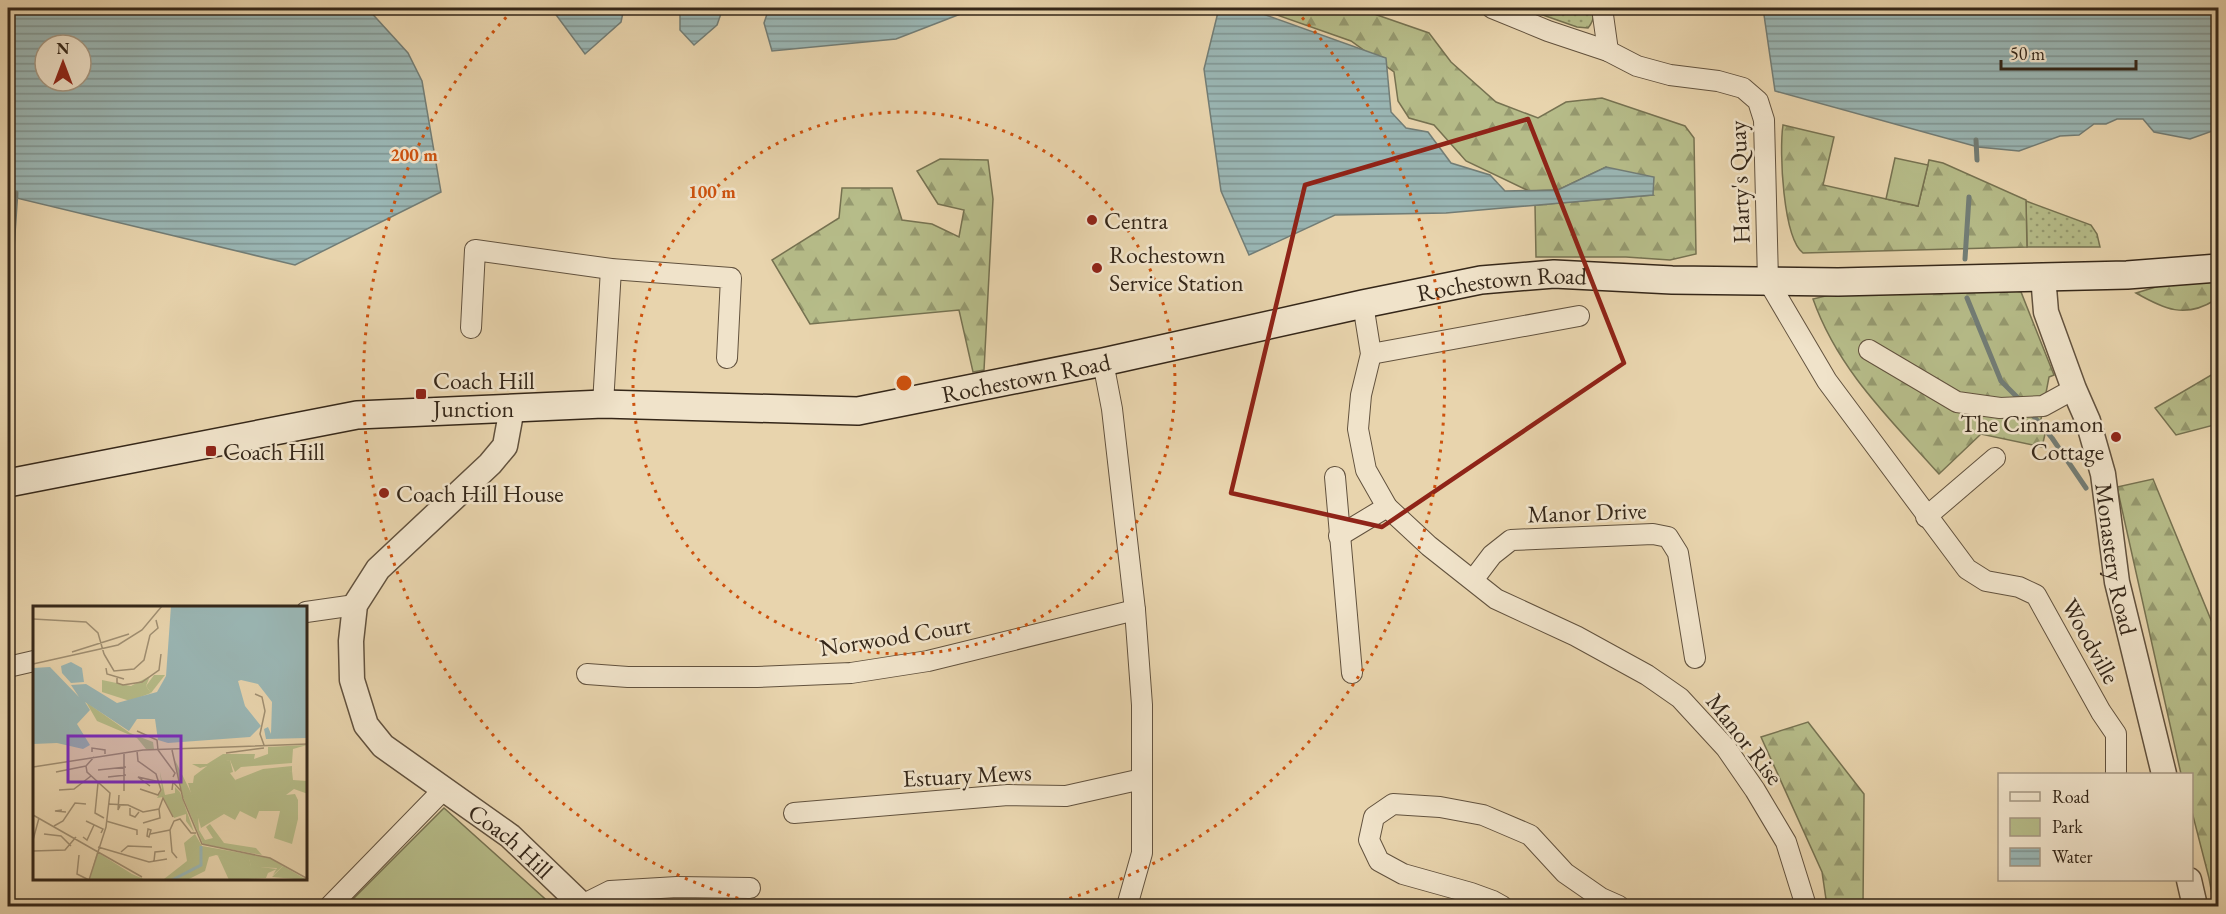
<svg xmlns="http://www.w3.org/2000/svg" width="2226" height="914" font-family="'EB Garamond',serif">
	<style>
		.grass { fill: url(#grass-dots); stroke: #767251; stroke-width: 1.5 }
		.forest { fill: url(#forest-firs); stroke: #767251; stroke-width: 1.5 }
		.green { fill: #b6bc89; stroke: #767251; stroke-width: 1.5 }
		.water { fill: url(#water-rules); stroke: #727d76; stroke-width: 1.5; fill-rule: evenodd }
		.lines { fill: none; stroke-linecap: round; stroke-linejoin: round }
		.stream { stroke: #727d76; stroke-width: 5 }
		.minor-casing { stroke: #62523e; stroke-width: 22 }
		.tertiary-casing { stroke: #62523e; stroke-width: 27 }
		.secondary-casing { stroke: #352719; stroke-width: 30 }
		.minor { stroke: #f0e3ca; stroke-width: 20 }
		.tertiary { stroke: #f0e3ca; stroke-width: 24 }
		.secondary { stroke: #f0e3ca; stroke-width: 27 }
		.marked { fill: none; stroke: #8f2418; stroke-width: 4.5; stroke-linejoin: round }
		.ring { fill: none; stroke: #cd520e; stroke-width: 3; stroke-dasharray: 3 6 }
		.poi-dot { fill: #8f2418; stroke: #f0e3ca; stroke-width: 2 }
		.labels { text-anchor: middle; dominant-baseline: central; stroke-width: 5; stroke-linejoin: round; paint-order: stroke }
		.street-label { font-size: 24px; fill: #352719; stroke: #f0e3ca }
		.poi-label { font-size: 24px; fill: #352719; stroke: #f0e3ca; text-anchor: start }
		.inset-river { fill: none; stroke: #9ab6b4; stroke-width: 3 }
		.inset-road { fill: none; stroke: #a08f72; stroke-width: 1.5 }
		.view { fill: #7b2cbf; fill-opacity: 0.15; stroke: #7b2cbf; stroke-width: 3 }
		.inset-edge { fill: none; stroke: #352719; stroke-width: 3 }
		.centre { fill: #cd520e; stroke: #f0e3ca; stroke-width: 3 }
		.ring-label { font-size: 18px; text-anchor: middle; font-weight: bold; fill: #cd520e; stroke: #f0e3ca; stroke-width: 5; stroke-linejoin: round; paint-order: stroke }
	</style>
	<defs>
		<pattern id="grass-dots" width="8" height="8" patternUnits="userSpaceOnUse" patternTransform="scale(1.5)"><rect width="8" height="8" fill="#b6bc89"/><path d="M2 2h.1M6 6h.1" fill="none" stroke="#95996f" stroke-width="1.8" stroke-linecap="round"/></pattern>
		<pattern id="forest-firs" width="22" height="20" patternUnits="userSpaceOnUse" patternTransform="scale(1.5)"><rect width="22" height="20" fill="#b6bc89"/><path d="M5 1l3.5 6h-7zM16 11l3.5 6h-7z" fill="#95996f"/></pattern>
		<pattern id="water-rules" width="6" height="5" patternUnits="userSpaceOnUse" patternTransform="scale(1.5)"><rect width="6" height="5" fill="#9ab6b4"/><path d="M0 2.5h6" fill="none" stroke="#7e9492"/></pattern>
	</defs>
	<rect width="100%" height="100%" fill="#e8d4ad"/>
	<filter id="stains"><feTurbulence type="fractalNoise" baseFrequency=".00333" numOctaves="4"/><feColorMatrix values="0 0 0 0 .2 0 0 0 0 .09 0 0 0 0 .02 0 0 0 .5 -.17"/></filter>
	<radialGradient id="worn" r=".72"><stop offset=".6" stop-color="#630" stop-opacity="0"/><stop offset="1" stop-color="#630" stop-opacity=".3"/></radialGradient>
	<g class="grass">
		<path d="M1523,8h70c2,7 0,14 -5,20l-11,-1z"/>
		<path d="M2026,201l65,24 6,9 3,13h-73z"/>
	</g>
	<g class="forest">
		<path d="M1257,8h100l72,25 22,29 45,40 42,16 28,-16 36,-4 83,28 9,12 2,116 -26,6 -44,-3h-90l-1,-52 118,-10 -47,-28 -48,23 -29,1 -63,-30 -32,-36 -25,-7 -11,-17 -4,-29 -43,-31z"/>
		<path d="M1783,125l51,12 -11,48 95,21 11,-46 14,3 83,37 1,47 -224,6c-20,-15 -24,-102 -20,-128z"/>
		<path d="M940,159l48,1 5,39 -9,171 -11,2 -14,-62 -149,14 -38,-64 67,-42 3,-30h50l10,32 30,4 27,13 5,-27 -26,-6 -21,-33z"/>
		<path d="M2218,278v23l-3,-1c-30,19 -51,9 -79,-7l33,-10z"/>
		<path d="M1999,288l22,4 33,83 -5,2 -8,42 4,15 -3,13 -61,-13 -42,40c-49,-55 -101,-104 -126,-175l37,-9z"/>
		<path d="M2218,371v53l-42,11 -21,-27z"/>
		<path d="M2153,479l65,158v269h-4l-5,-28 -17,-66v-38h-11l-64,-287z"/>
		<path d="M1808,722l56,72 -1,112h-36l-5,-34 -61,-135z"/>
	</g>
	<g class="green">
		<path d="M1895,158l33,7 -10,41 -32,-7z"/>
		<path d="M444,808l109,98h-207z"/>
	</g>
	<g class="water">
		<path d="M8,8h359l41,45 14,28 19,111 -146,73 -287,-69zM45,45h36v36h-36z"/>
		<path d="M551,8h73l-3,14 -36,32z"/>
		<path d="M680,8h43l-6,17 -23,20 -14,-15z"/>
		<path d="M769,8h207l-80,31 -124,12 -8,-28z"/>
		<path d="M1219,8h27l140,50 5,54 15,16 22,4 23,31 39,12 15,16 53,-1 48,-23 48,10 -1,18 -207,18 -111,2 -86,40 -28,-64 -17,-122z"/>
		<path d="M1763,8h455v121l-28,10 -36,-7 -11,-13h-26l-11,5h-12l-15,11 -19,1 -41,15 -41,-4 -203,-56z"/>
	</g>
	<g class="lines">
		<g class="stream">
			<path d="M1976,140l1,20"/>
			<path d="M12,252l4,-59"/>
			<path d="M1965,259l4,-62"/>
			<path d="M1967,298l34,83 22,22"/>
			<path d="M2030,412l22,26 34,50"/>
		</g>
		<g class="minor-casing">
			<g id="minor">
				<path d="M1492,8l56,23 60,20 29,15 33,9 48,6 25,7 15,13 6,19 4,161 59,100 140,188 19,12 33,6 17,8 65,117 15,22v40"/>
				<path d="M1602,8l6,43"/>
				<path d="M1363,304l8,50 -10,41 -3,34 8,41 21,37 42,39 67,53 80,37 71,39 33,23 46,50 29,42 31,52 20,64"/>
				<path d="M471,328l4,-78 136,19 120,9 -4,80"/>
				<path d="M1869,350l88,52 43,6 43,-2 31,-17"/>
				<path d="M1371,354l208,-38"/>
				<path d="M1103,362l9,47 23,201 7,95v148l-15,53"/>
				<path d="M603,404l8,-135"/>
				<path d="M1335,477l17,196"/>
				<path d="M1926,517l69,-59"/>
				<path d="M1339,536l48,-29"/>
				<path d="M1473,580l19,-25 19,-15 142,-6 15,3 10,16 17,105"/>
				<path d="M306,612l49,-7"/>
				<path d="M8,667l26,-6"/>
				<path d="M587,674l41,3h129l94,-4 77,-12 207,-51"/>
				<path d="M794,813l214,-18 58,1 76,-17"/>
				<path d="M582,905l28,-14 67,-4 73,1"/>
				<path d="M330,906l114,-117"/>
				<path d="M1502,906l-9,-5 -22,-8 -68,-19 -24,-13 -10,-21 5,-23 19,-13 47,3 43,8 47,20 35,38 36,25 18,8"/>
			</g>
		</g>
		<g class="tertiary-casing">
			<g id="tertiary">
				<path id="s1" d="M2043,276l3,36 28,77 14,32 15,53 14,108 47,192"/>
				<path id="s2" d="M512,408l-7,38 -15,18 -112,105 -23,36 -4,36 1,39 14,45 17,21 127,90 73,70"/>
				<path d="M2189,880l6,26"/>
			</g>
		</g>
		<g class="secondary-casing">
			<g id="secondary">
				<path id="s3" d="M8,483l349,-68 246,-11 255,7 245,-49 260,-58 118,-24 73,-6 118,6 166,2 289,-7 91,-7"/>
			</g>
		</g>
		<use href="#minor" class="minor"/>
		<use href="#tertiary" class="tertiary"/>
		<use href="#secondary" class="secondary"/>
	</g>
	<path class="marked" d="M1528,119l96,244 -242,164 -151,-34 74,-308z"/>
	<g class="ring">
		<circle cx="904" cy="383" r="271"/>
		<path d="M764 906A541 541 0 0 1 512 11M1296 11A541 541 0 0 1 1044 906"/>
	</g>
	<g class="poi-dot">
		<circle cx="1092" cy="220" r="6"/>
		<circle cx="1097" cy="268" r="6"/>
		<rect x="415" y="388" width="12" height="12" rx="3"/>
		<circle cx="2116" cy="437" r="6"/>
		<rect x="205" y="445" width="12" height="12" rx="3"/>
		<circle cx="384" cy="493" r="6"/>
	</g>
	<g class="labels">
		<g class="street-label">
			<text transform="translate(1739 182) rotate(-92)">Harty's Quay</text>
			<text stroke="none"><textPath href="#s3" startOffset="1514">Rochestown Road</textPath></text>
			<text stroke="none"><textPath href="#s3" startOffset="1028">Rochestown Road</textPath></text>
			<text transform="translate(1587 512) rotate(-2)">Manor Drive</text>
			<text stroke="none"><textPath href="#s1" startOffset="294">Monastery Road</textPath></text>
			<text transform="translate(895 636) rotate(-9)">Norwood Court</text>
			<text transform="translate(2091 641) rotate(61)">Woodville</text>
			<text transform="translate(1745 739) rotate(52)">Manor Rise</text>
			<text transform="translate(967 775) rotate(-3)">Estuary Mews</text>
			<text stroke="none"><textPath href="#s2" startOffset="567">Coach Hill</textPath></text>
		</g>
		<g class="poi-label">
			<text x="1104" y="220">Centra</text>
			<text x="1109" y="254">Rochestown<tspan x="1109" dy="28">Service Station</tspan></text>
			<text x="433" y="380">Coach Hill<tspan x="433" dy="28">Junction</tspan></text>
			<text x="2104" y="423" text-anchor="end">The Cinnamon<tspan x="2104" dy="28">Cottage</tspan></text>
			<text x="223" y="451">Coach Hill</text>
			<text x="396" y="493">Coach Hill House</text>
		</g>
	</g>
	<g transform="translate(33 606)">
		<rect width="274" height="274" fill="#e8d4ad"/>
		<path d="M197,154l3,12 -3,1 6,8 56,-10 1,9 14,1 1,13 -14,-5 -8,6 9,-1 3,6v19l-6,25 -18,-6 6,-27h-21l-3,8 -16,-8 -5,9 -11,-6 -23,14 -13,-45h5l1,-7 17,-13zM185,250l31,2 2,8 26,3 -9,4 -2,5 -37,2zM250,260l24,14 -35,-3z" fill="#b6bc89"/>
		<path d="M53,96l44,31 23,9 1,7h-8l-9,-11 -40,-17zM274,139l-14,4 -1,14 -51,4 -6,5 -5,-12 -30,8 -8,-4h15l16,-10h32l-1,5 14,-5v-7zM142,154l22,45 2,25 6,10 8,-2 -7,-11 4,-3 14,19 32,5 6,7 -59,-11 -20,-47zM259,160v5l-8,3 -47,9 -2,-3 28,-11zM127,166l5,23 10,-2v-6l5,5 14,40 -8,-11v-7l-12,4 -11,-21 -6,1 5,-8zM162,228l7,12 68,12 13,8 -10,9 4,-7 -26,-1 -2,-8 -18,1 -15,-5 -7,2 -4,14 -16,8 -36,1 11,-1 23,-18 -3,-18z" fill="#b6bc89"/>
		<path d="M121,69h11l-14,18 -5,-7z" fill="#b6bc89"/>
		<path d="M117,70l-4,10 5,7 -21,8 -28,-9v-12l29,6zM64,246l35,22 14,6h-57z" fill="#b6bc89"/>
		<path d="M138,0h136v132l-41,1 -2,-10 4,-2 3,7 1,-32 -14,-18 -17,-4 -3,1 7,25 16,20 -11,11 -82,6 -10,-3 -3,-21h-18l-8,12 -44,-29 5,8 -13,14 13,21 -7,4 -26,-6 -24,1v-76l17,-1 29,30 -8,-12 15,-1 31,19 40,-11 9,-16zM38,56l11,6 2,14 -13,1 -9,-10 -1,-7z" fill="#9ab6b4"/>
		<path class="inset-river" d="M139,274l29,-15v-19"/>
		<path class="inset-road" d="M0,13l53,3 12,11 6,21M117,29l8,-7 -2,-8M39,46l57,-18M71,48l10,17 20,-2 10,-9 6,-25M0,58l85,-19 24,-15 20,-24M73,62l1,6 17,5M84,72v5l6,2 19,-3 17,-12 2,-16M222,88l7,3 3,14 -5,23 4,11M104,125l20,9 1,10 17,23 -2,4M139,144l11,49 19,45 68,14 38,21M104,145l1,10 18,13 5,16 -3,5 -18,-6M59,146v-4l13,2v4M193,147l38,-5M0,161l110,-17 165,-6M65,164l28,-3M23,166l30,-6M75,171l18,-2M65,177l-3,30 9,5M117,180l-12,-9 22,5M26,184l15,-1 17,-13M139,184l1,-8 8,9M91,185v-37M86,189l-1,15 2,-4M75,198l20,1 15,7 16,-3 4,-11 10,19M97,202v7l5,2 4,-5M29,204l-7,1 11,1M0,209l109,62M53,215l17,8 -2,4M73,215l31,9v5M110,217l17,-5 -1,-9M21,220l9,-5 12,-18 11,1M115,223l3,1 -2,7 -2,-1zM11,228l17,2 10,10M117,228l20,-4M50,231l4,3 7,-15M0,234l6,-22M65,241l51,15 18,-3M0,245l32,-1 11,-13M88,246l7,-6 24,1M46,249l-2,19 12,6M144,252l-5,-6 -2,-22 4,-9 6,-2 11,14h5M121,255l1,-9 10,-1M56,274l17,-53 4,-34 -23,-21 -1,-6 8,-9"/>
		<path class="view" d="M35,130h113v46h-113z"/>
		<rect width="274" height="274" class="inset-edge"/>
	</g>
	<circle cx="904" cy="383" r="9" class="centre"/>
	<g class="ring-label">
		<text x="414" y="161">200 m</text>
		<text x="712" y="198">100 m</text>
	</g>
	<rect width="2226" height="914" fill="none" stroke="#e8d4ad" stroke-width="30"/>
	<rect x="9" y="9" width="2208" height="896" fill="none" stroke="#352719" stroke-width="3"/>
	<rect x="15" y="15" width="2196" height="884" fill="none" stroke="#352719" stroke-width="1.5"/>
	<rect x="1998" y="773" width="195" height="108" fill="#f0e3ca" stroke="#a59883" stroke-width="1.5"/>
	<rect x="2010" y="792" width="30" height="9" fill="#f0e3ca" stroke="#a59883" stroke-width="1.5"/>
	<text x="2052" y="803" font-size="18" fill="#352719">Road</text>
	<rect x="2010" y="818" width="30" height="18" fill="#b6bc89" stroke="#a59883" stroke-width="1.5"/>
	<text x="2052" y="833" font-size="18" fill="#352719">Park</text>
	<rect x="2010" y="848" width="30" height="18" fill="url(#water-rules)" stroke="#a59883" stroke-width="1.5"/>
	<text x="2052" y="863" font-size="18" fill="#352719">Water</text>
	<g transform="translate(63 63)"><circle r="28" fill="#f0e3ca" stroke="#a59883" stroke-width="1.5"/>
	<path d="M0-4.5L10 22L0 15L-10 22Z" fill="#8f2418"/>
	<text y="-9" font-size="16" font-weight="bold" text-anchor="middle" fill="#352719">N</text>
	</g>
	<path d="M2001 60v9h135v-9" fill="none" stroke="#352719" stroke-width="3"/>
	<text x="2010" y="60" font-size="18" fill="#352719" stroke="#f0e3ca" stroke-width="4.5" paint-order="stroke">50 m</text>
	<rect width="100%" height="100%" filter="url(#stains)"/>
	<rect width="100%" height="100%" fill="url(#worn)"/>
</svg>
